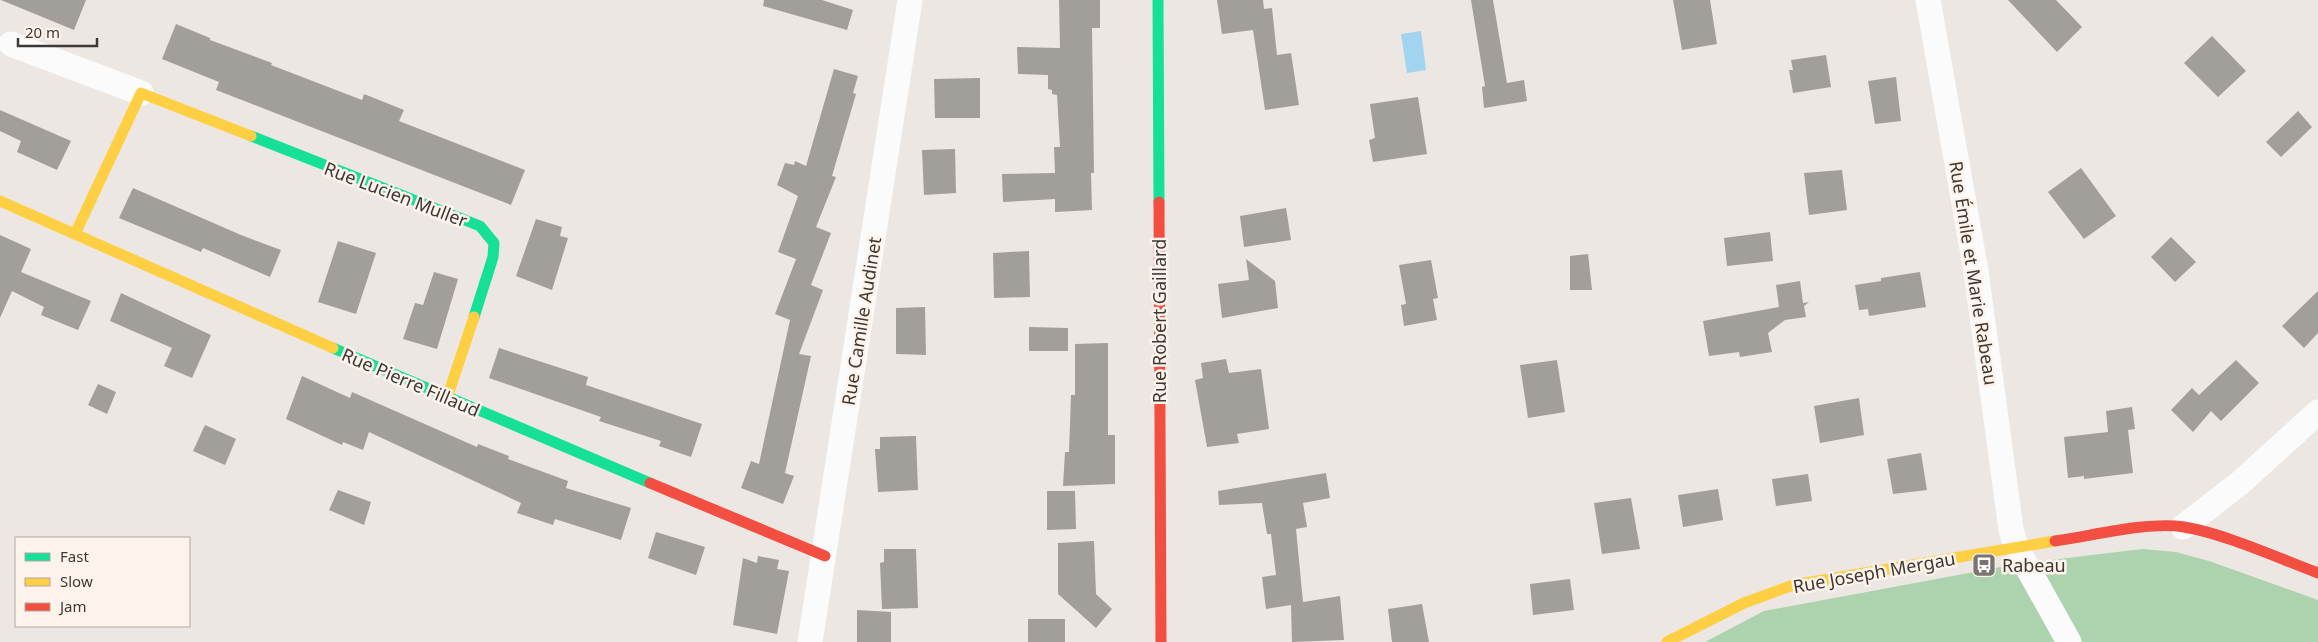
<svg xmlns="http://www.w3.org/2000/svg" width="2318" height="642" font-family="'Noto Sans',sans-serif">
	<style>
		.forest { fill: #acd3ad }
		.water { fill: #a1d4f1 }
		.building { fill: #a29e9a }
		.lines { fill: none; stroke-linecap: round; stroke-linejoin: round }
		.street { stroke: #fcfbfb; stroke-width: 25 }
		.fast { stroke: #16e098; stroke-width: 11 }
		.slow { stroke: #ffcf43; stroke-width: 11 }
		.jam { stroke: #f24e42; stroke-width: 11 }
		.labels { text-anchor: middle; dominant-baseline: central; stroke-width: 5; stroke-linejoin: round; paint-order: stroke }
		.street-label { font-size: 18px; fill: #3c3835; stroke: #fef3ea }
		.poi-label { font-size: 18px; fill: #3c3835; stroke: #fef3ea; text-anchor: start }
	</style>
	<rect width="100%" height="100%" fill="#ece7e2"/>
	<path class="forest" d="M2142,549l34,3 33,9 109,39v42h-613l59,-31 253,-47z"/>
	<path class="water" d="M1421,31l5,39 -19,3 -6,-39z"/>
	<g class="building">
		<path d="M1,0h85l-12,30z"/>
		<path d="M764,0h58l31,10 -6,20 -84,-24z"/>
		<path d="M1059,0h41v28h-8l2,145h-3l1,37 -37,2v-13l-52,3 -1,-28 53,-1 -1,-26h6l-3,-52 -5,-1v-4l-4,-1v-14l-30,-1 -1,-27 43,1z"/>
		<path d="M1217,0h46l1,9 8,-1 5,47 14,-2 8,52 -34,5 -12,-80 -31,4z"/>
		<path d="M1471,0h22l14,83 17,-3 3,21 -43,7 -2,-21 3,-1z"/>
		<path d="M1673,0h37l7,44 -35,6z"/>
		<path d="M2008,0h48l26,27 -25,25z"/>
		<path d="M176,24l34,14v2l62,23 -1,2 91,35 2,-6 40,16 -5,11 126,49 -14,35 -295,-115 3,-8 -57,-23z"/>
		<path d="M2212,36l34,35 -28,26 -34,-34z"/>
		<path d="M1826,55l5,32 -38,6 -4,-23h4l-2,-10z"/>
		<path d="M834,69l24,7 -5,17 3,1 -24,82 4,1 -20,50 15,6 -20,52 12,5 -24,64 12,2 -26,117 9,3 -11,28 -42,-16 10,-27 8,3 31,-144 -15,-6 21,-55 -18,-7 20,-56 -21,-11 8,-22 9,2 1,-4 11,5z"/>
		<path d="M1896,77l5,44 -26,3 -7,-43z"/>
		<path d="M980,78v40h-45l-1,-39z"/>
		<path d="M1418,97l9,57 -54,8 -4,-22 6,-2 -5,-34z"/>
		<path d="M0,110l71,31 -14,29 -40,-18 4,-11 -21,-10z"/>
		<path d="M2298,111l14,16 -31,30 -15,-15z"/>
		<path d="M955,149l1,44 -32,2 -2,-45z"/>
		<path d="M2081,168l35,48 -32,23 -36,-47z"/>
		<path d="M1842,170l5,40 -38,5 -5,-42z"/>
		<path d="M133,188l108,47 40,15 -11,27 -67,-29 -2,4 -82,-34z"/>
		<path d="M1286,208l5,32 -47,7 -4,-31z"/>
		<path d="M536,219l26,8 -2,9 8,2 -16,52 -36,-14z"/>
		<path d="M1770,232l3,29 -46,5 -3,-28z"/>
		<path d="M0,235l31,14 -10,23 70,29 -13,29 -37,-15 3,-8 -32,-16 -12,27z"/>
		<path d="M2171,237l25,25 -21,20 -24,-25z"/>
		<path d="M338,241l38,12 -20,61 -38,-12z"/>
		<path d="M1029,251l1,46 -36,1 -1,-45z"/>
		<path d="M1588,254l4,36h-22v-34z"/>
		<path d="M1246,259l29,22 3,27 -56,10 -4,-34 31,-4z"/>
		<path d="M1431,260l7,38 -5,1 4,21 -33,6 -3,-21 5,-1 -7,-39z"/>
		<path d="M434,272l24,7 -21,70 -34,-10 12,-36 8,2z"/>
		<path d="M1920,272l6,35 -57,9 -1,-7 -9,1 -4,-25 26,-4v-3z"/>
		<path d="M1800,281l3,22 6,-1 -5,4 2,11 -21,3 -17,13 4,19 -32,5 -1,-5 -30,4 -6,-35 76,-14 -3,-22z"/>
		<path d="M2318,291v42l-14,15 -22,-22z"/>
		<path d="M121,293l90,42 -19,43 -28,-12 8,-18 -62,-27z"/>
		<path d="M925,307l1,48 -30,-1v-46z"/>
		<path d="M1029,327l39,1v23h-39z"/>
		<path d="M1108,343v92h7v49l-52,2 2,-34h4l2,-57h4v-51z"/>
		<path d="M499,348l89,29 -2,8 116,39 -11,33 -32,-11 2,-5 -62,-20 2,-4 -112,-39z"/>
		<path d="M1226,359l3,14 32,-4 8,60 -32,5 2,9 -32,4 -12,-67 8,-2 -2,-15z"/>
		<path d="M1557,360l8,52 -37,6 -8,-53z"/>
		<path d="M2236,360l23,23 -38,38 -10,-10 -18,21 -22,-22 21,-22 7,7z"/>
		<path d="M302,376l48,22 2,-6 125,55 1,-3 31,12 -1,3 60,22 -2,7 65,20 -10,32 -66,-21 -2,6 -36,-12 4,-10 -152,-71 -6,18 -20,-8 -1,3 -56,-26z"/>
		<path d="M98,384l18,8 -9,22 -19,-9z"/>
		<path d="M1859,398l5,37 -44,8 -6,-37z"/>
		<path d="M2132,407l3,22 -7,1 5,43 -49,6v-3l-16,2 -4,-41 44,-5 -2,-21z"/>
		<path d="M205,425l31,14 -11,26 -32,-14z"/>
		<path d="M916,436l2,54 -40,2 -3,-43h5v-12z"/>
		<path d="M1921,453l6,37 -34,4 -6,-35z"/>
		<path d="M1326,473l4,25 -27,5 4,24 -11,2 7,73 37,-6 4,44 -52,2 -1,-37 -25,4 -4,-32 14,-2 -5,-41h-4l-5,-31 -43,2 -1,-14z"/>
		<path d="M1808,474l4,27 -36,5 -4,-27z"/>
		<path d="M1718,489l5,31 -40,7 -5,-32z"/>
		<path d="M338,490l33,12 -7,23 -35,-15z"/>
		<path d="M1047,491h28l1,38 -29,1z"/>
		<path d="M1631,498l9,51 -38,5 -8,-51z"/>
		<path d="M656,532l49,15 -9,28 -48,-17z"/>
		<path d="M1094,541l2,53 16,15 -16,19 -38,-34v-51z"/>
		<path d="M884,549h32l2,59 -36,1 -2,-46 4,-1z"/>
		<path d="M758,556l21,4 -2,9 12,2 -12,63 -44,-9 10,-67 14,5z"/>
		<path d="M1570,579l4,31 -41,5 -3,-31z"/>
		<path d="M1422,604l7,38h-37l-4,-33z"/>
		<path d="M857,610l34,2v30h-34z"/>
		<rect x="1028" y="619" width="37" height="23"/>
	</g>
	<g class="lines">
		<g class="street">
			<path d="M1928,0l48,271 35,258 5,18 53,95"/>
			<path d="M11,44l130,49"/>
			<path d="M2183,527l57,-44 78,-71"/>
			<path d="M810,642l100,-642"/>
		</g>
		<g class="fast">
			<path d="M1158,0l1,202"/>
			<path d="M251,136l229,90 14,17 -1,14 -19,60"/>
			<path d="M333,348l317,135"/>
		</g>
		<g class="slow">
			<path d="M0,201l333,147"/>
			<path d="M75,234l66,-141 110,43"/>
			<path d="M447,398l27,-81"/>
			<path d="M1667,642l77,-39 49,-18 262,-44"/>
		</g>
		<g class="jam">
			<path d="M1159,202l2,440"/>
			<path d="M650,483l175,73"/>
			<path d="M2055,541c37,-5 93,-20 129,-14 42,7 94,31 134,46"/>
		</g>
	</g>
	<defs>
		<g id="bus-square" transform="scale(1.25)"><rect x="-9" y="-9" width="18" height="18" rx="4" fill="#7a7572" stroke="#fef3ea"/><path d="M-5-6H5V4H4V6H2V4H-2V6H-4V4H-5ZM-3.5-4V0h7V-4ZM-3.5 1.2v1.5H-2V1.2ZM2 1.2v1.5H3.5V1.2Z" fill="#fff"/></g>
	</defs>
	<g fill-rule="evenodd">
		<use href="#bus-square" x="1984" y="565"/>
	</g>
	<g class="labels">
		<g class="street-label">
			<text transform="translate(396 194) rotate(21)">Rue Lucien Muller</text>
			<text transform="translate(1974 273) rotate(81)">Rue Émile et Marie Rabeau</text>
			<text transform="translate(861 321) rotate(-81)">Rue Camille Audinet</text>
			<text transform="translate(1159 321) rotate(-90)">Rue Robert Gaillard</text>
			<text transform="translate(411 382) rotate(23)">Rue Pierre Fillaud</text>
			<text transform="translate(1874 572) rotate(-10)">Rue Joseph Mergau</text>
		</g>
		<g class="poi-label">
			<text x="2002" y="565">Rabeau</text>
		</g>
	</g>
	<rect x="15" y="537" width="175" height="90" fill="#fef3ea" stroke="#b0a8a2"/>
	<rect x="25" y="553" width="25" height="8" fill="#16e098" stroke="#b0a8a2"/>
	<text x="60" y="562" font-size="15" fill="#3c3835">Fast</text>
	<rect x="25" y="578" width="25" height="8" fill="#ffcf43" stroke="#b0a8a2"/>
	<text x="60" y="587" font-size="15" fill="#3c3835">Slow</text>
	<rect x="25" y="603" width="25" height="8" fill="#f24e42" stroke="#b0a8a2"/>
	<text x="60" y="612" font-size="15" fill="#3c3835">Jam</text>
	<path d="M18 38v8h79v-8" fill="none" stroke="#3c3835" stroke-width="2.5"/>
	<text x="25" y="38" font-size="15" fill="#3c3835" stroke="#fef3ea" stroke-width="4" paint-order="stroke">20 m</text>
</svg>
